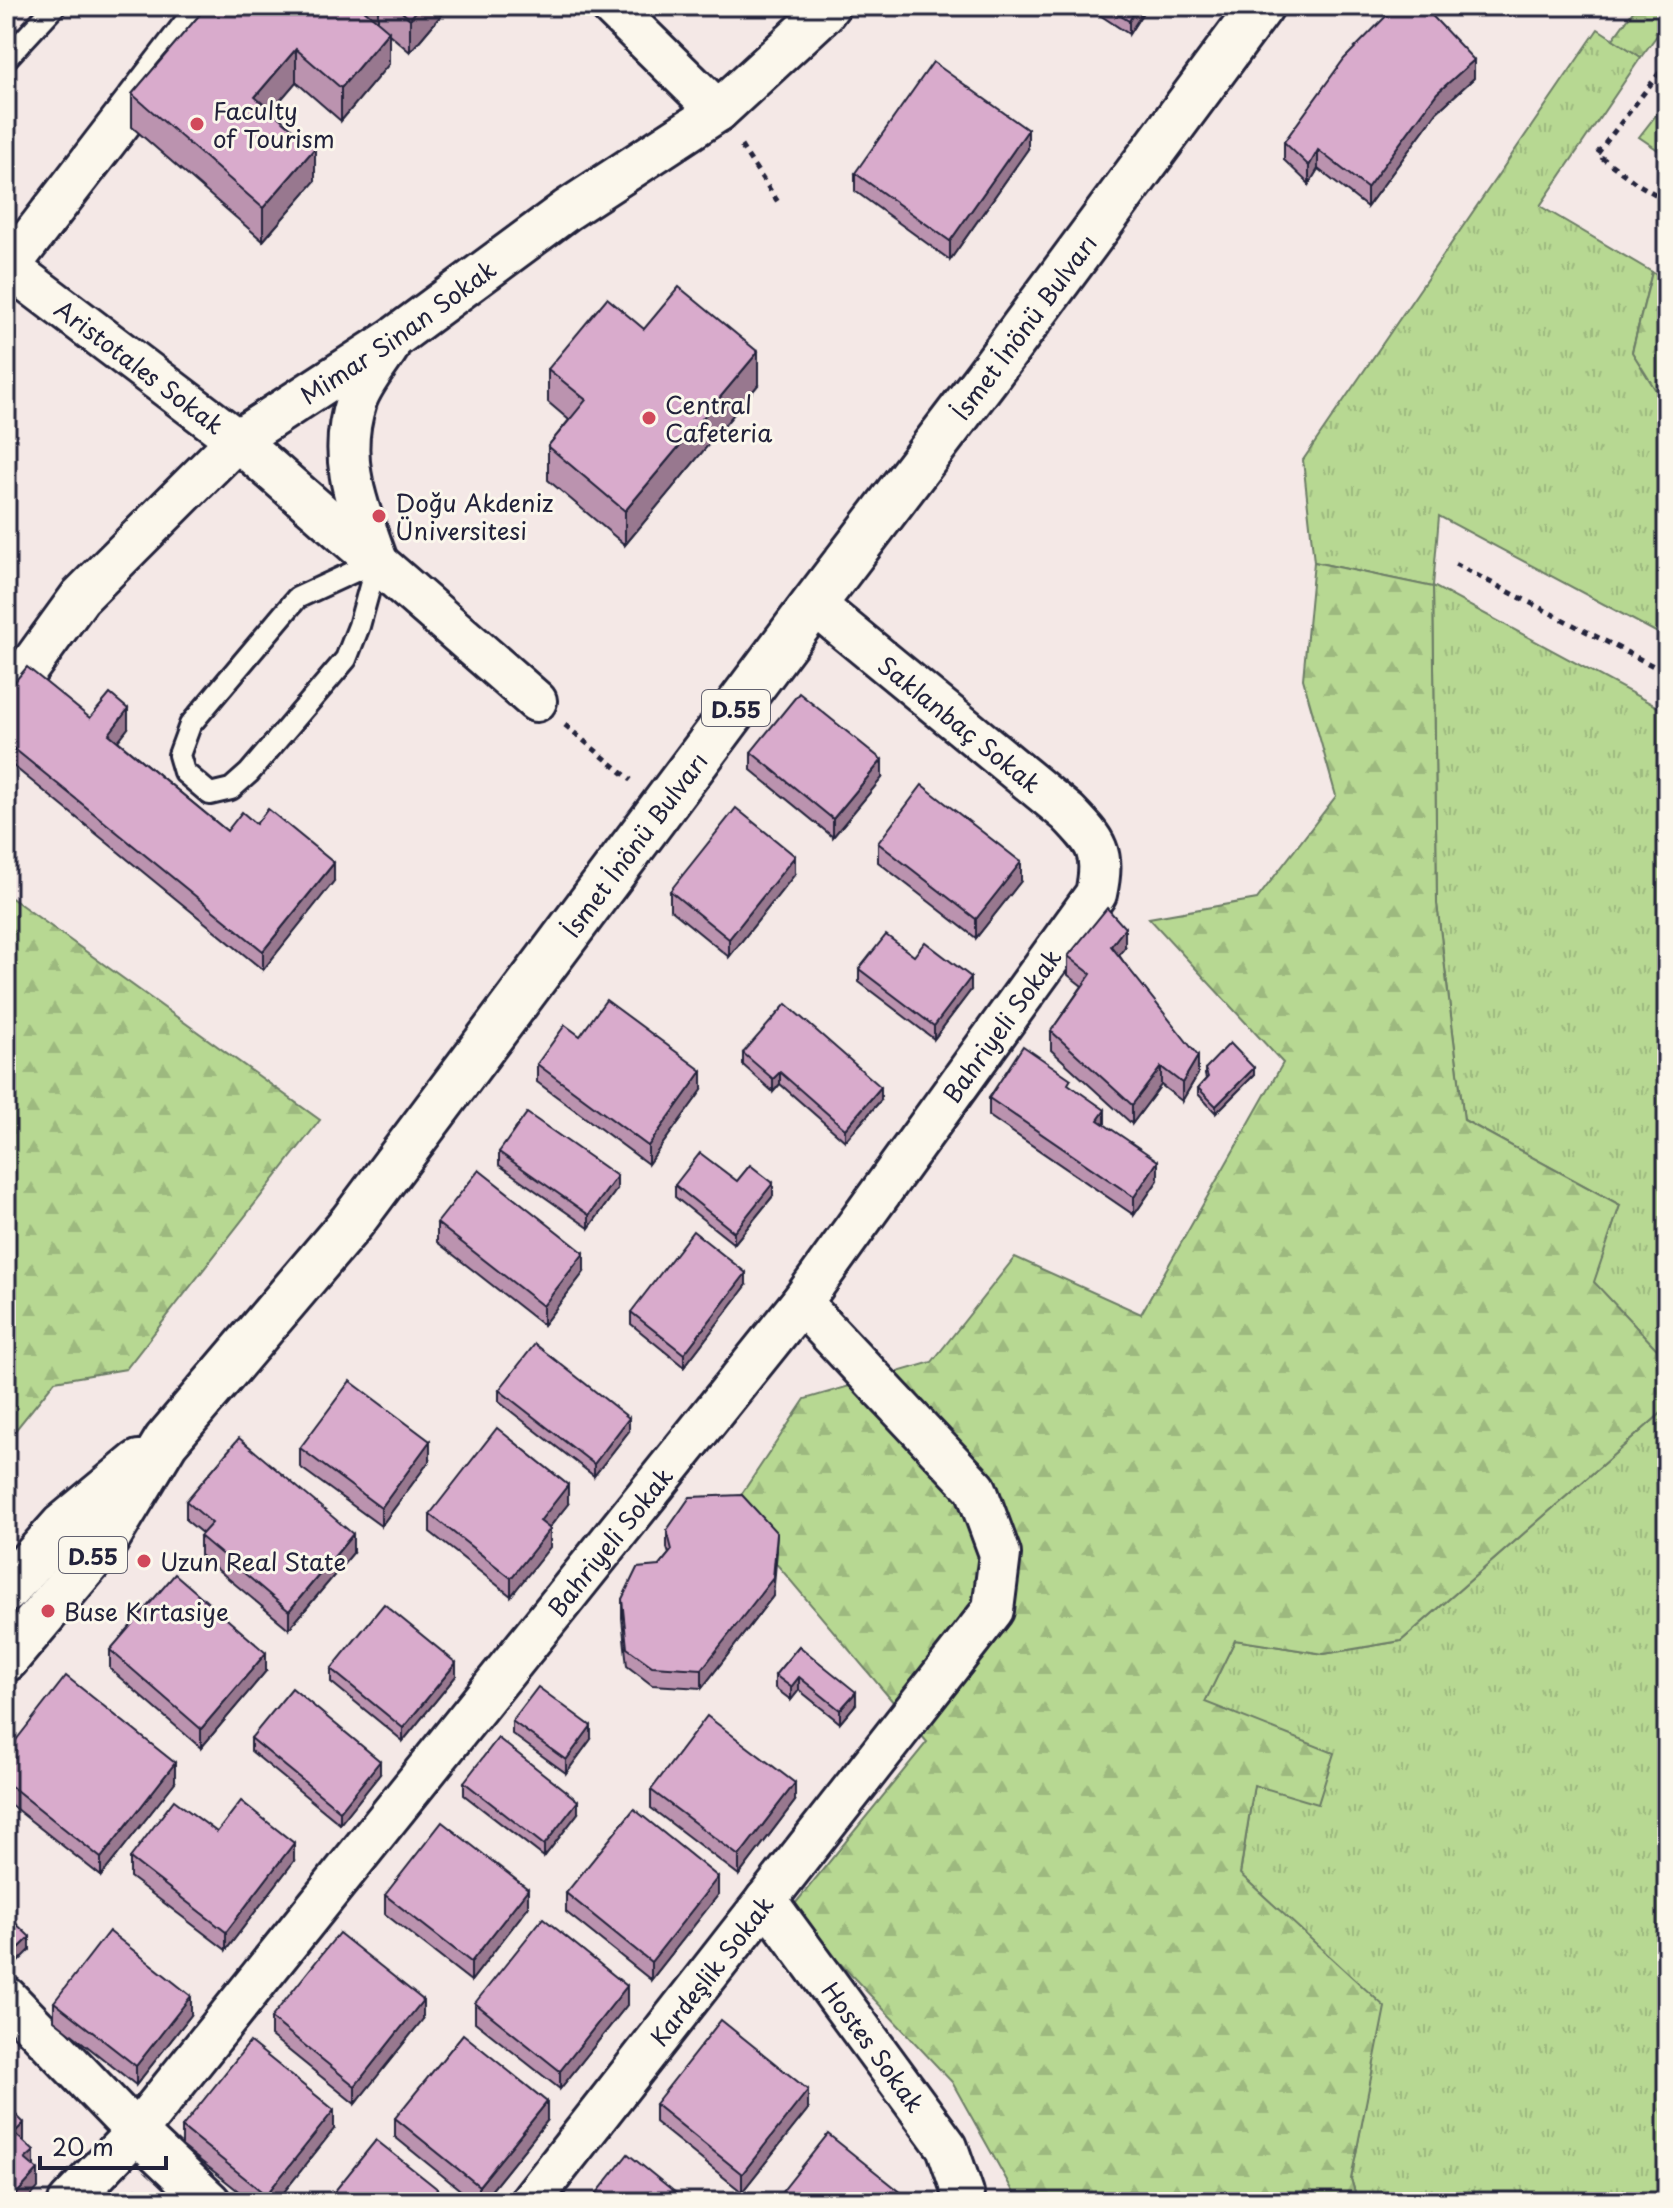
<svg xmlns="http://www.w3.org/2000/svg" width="1673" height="2208" font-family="'Playpen Sans',sans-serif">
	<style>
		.grass { fill: url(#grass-tufts); stroke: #6c7d66; stroke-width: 2 }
		.forest { fill: url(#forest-firs); stroke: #6c7d66; stroke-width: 2 }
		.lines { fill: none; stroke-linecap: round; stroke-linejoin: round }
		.lane-casing { stroke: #22223b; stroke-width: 26 }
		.street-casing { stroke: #22223b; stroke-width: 46 }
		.primary-casing { stroke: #22223b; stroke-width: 50 }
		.path { stroke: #22223b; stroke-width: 5; stroke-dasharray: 6 6; stroke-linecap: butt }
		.lane { stroke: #fbf7ec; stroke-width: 20 }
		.street { stroke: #fbf7ec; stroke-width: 40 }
		.primary { stroke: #fbf7ec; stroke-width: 44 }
		.wall { fill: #bb93af; stroke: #22223b; stroke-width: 2 }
		.shaded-wall { fill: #98788f; stroke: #22223b; stroke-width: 2 }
		.building { fill: #d9abcc; stroke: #22223b; stroke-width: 2 }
		.poi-dot { fill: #d1495b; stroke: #fbf7ec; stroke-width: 3 }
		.labels { text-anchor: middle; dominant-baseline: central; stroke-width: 6; stroke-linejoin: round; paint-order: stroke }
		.shield { fill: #fbf7ec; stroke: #636270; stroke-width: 2 }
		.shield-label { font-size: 22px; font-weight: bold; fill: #22223b }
		.poi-label { font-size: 24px; fill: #22223b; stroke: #fbf7ec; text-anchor: start }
		.street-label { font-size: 24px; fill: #22223b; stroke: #fbf7ec }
	</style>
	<defs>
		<pattern id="grass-tufts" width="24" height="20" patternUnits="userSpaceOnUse" patternTransform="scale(2)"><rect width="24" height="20" fill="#b7d892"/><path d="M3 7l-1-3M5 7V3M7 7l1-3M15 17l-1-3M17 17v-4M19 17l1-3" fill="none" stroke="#9db97f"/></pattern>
		<pattern id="forest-firs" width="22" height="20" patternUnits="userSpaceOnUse" patternTransform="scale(2)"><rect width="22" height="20" fill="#b7d892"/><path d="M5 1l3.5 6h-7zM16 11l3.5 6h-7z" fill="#9db97f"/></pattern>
	</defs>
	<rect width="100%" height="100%" fill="#f4e8e6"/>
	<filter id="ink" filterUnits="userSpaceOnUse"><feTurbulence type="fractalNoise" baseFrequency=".0125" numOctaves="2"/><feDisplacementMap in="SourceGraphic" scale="16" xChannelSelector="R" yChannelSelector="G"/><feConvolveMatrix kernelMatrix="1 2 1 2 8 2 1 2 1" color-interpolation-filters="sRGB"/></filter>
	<g filter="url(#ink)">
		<g class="grass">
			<path d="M1598,29l43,28 -101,149 112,66 -20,79 35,57v230l-228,-122 -6,70 234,126v648l-74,-78 27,-77 -156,-85 -27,-216 -4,-317 -119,-25 -11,-102z"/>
			<path d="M1667,1408v794h-309l-7,-23 33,-172 -144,-133 14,-90 -50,-81 31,-63 89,14 77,-13z"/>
		</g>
		<g class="forest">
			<path d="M1637,6h30v16l-26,35 -28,-18z"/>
			<path d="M1667,101v55l-28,-19z"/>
			<path d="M1652,272l15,10v126l-35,-56z"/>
			<path d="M1314,562l119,25 4,317 27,216 156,85 -26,77 73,78v48l-266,233 -77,13 -89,-14 -30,62 129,51 -16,51 -64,-19 -14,89 145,133 -34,172 7,23h-339l-67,-120 -162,-172 137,-168 -196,-232 74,-111 127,-37 83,-105 126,57 142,-251 -134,-145 108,-19 79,-103 -33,-117z"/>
			<path d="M6,894l314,226 -194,249 -71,12 -49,61z"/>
		</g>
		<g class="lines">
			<g class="lane-casing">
				<g id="lane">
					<path d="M6,59l49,-53"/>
					<path d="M377,561l-18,65 -13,33 -97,114 -18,16 -21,5 -26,-22 -5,-17 11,-30 107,-127z"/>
				</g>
			</g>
			<g class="street-casing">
				<g id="street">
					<path d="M611,6l107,105"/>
					<path id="s1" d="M6,265l231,175 299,261"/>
					<path d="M9,267l201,-261"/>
					<path d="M376,558c-19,-54 -39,-99 -20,-157 6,-18 22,-37 32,-53"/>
					<path id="s2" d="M6,699l74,-102 157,-157 157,-102 173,-128 151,-99 105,-97 6,-8"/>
					<path id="s3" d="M766,1900l181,247 16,46 -3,9"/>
					<path d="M6,1997l130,135 74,70"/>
					<path id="s4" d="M69,2202l67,-70 665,-829 295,-409c9,-42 1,-51 -28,-81l-254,-209"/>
					<path id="s5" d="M530,2202l463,-592 7,-56 -24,-65 -175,-186"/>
				</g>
			</g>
			<g class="primary-casing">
				<g id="primary">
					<path d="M6,1590l57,-64 76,-63"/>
					<path id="s6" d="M6,1659l99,-117 61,-101 186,-219 462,-618 172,-226 275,-372"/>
				</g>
			</g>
			<g class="path">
				<path d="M1667,63l-70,91 39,29 31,18"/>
				<path d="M741,146l39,59"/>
				<path d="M1455,564l212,109"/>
				<path d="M565,725l66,55"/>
			</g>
			<use href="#lane" class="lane"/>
			<use href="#street" class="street"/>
			<use href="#primary" class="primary"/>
		</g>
		<g class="wall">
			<path d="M207,6h242l-39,46 -21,-18v30l-48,57 -45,-39 -25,29 44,70 -52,60 -131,-114v-33z"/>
			<path d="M1086,6h61l-18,28z"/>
			<path d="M1474,78l-37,34 -70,95 -49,-38 -9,15 -25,-24v-18z"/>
			<path d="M1028,149l-78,111 -95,-69v-18z"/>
			<path d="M644,329l114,56 -133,160 -77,-65v-34l21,-26 -21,-18v-33z"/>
			<path d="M6,692l84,26 38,10 -10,13 109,90 29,-7 78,57 -71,89 -257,-210z"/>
			<path d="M751,752l131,26 -49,59 -82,-67z"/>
			<path d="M878,843l143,38 -45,57 -98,-76z"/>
			<path d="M795,874l-66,83 -59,-48v-18z"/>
			<path d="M1125,947l-6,8 79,119 -16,27 -21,-16 -29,39 -81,-74v-19l31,-45 -14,-11v-19z"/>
			<path d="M914,956l57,34 -37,49 -75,-57v-13z"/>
			<path d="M580,1036l122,54 -54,74 -111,-82v-18z"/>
			<path d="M743,1053l138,47 -36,41 -65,-57 -7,8 -30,-27z"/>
			<path d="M1205,1069l49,6 -38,38 -18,-19v-6l8,-9 -1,-4z"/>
			<path d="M1071,1087l34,38 53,55 -24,35 -145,-99v-18z"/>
			<path d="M499,1152l118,37 -28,39 -90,-63z"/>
			<path d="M675,1185l98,11 -39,48 -59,-47z"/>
			<path d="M437,1223l147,49 -41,53 -106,-83z"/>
			<path d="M746,1286l-62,81 -53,-43v-12z"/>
			<path d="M499,1390l130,41 -35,45 -95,-74z"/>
			<path d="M300,1448l130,12 -49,66 -81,-59z"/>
			<path d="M186,1501l167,52 -64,76 -89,-74v-19l3,-2 -17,-14z"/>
			<path d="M568,1504l-19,24 1,19 -39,49 -81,-64v-18z"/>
			<path d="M667,1530l110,21 -4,45 -71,92 -50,-3 -25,-19 -5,-48v-19l37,-33 10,-12 -2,-6z"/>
			<path d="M799,1646l57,58 -16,19 -41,-33 -8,10 -16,-12v-13z"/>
			<path d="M110,1650l156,21 -65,77 -91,-79z"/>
			<path d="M331,1669l125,7 -53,65 -72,-59z"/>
			<path d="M512,1721l79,18 -25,34 -54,-39z"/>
			<path d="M251,1738l129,36 -40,50 -89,-73z"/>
			<path d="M6,1753l169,29 -74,94 -95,-75z"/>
			<path d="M464,1782l114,31 -34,44 -80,-62z"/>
			<path d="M651,1790l144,11 -56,74 -88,-67z"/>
			<path d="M217,1832l77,29 -68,89 -96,-73v-19z"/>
			<path d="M566,1893l152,2 -67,85 -85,-68z"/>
			<path d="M385,1895l143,12 -57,74 -86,-67z"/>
			<path d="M54,2002l137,13 -55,70 -82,-65z"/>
			<path d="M475,2003l152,2 -67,84 -85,-67z"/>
			<path d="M271,2018l152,1 -68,85 -84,-68z"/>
			<path d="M655,2104l153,5 -66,83 -87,-70z"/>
			<path d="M395,2118l152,3 -65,81h-7l-80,-65z"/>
			<path d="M182,2127l152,2 -58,73h-24l-70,-56z"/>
		</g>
		<g class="shaded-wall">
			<path d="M365,6h13v18l-15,-15z"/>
			<path d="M420,6h29l-39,46v-33z"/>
			<path d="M1138,6h9l-18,28v-13z"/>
			<path d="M389,31v33l-48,57v-33z"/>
			<path d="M296,49v33l-41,48v-33z"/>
			<path d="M1474,60v18l-37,34 -70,95v-19l70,-95z"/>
			<path d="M1028,130v19l-78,111v-19z"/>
			<path d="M315,148v33l-52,60v-33z"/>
			<path d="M1318,150v19l-9,15v-18z"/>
			<path d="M758,352v33l-133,160v-34z"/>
			<path d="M128,709v19l-19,24v-18z"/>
			<path d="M882,760v18l-49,59v-18z"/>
			<path d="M795,856v18l-66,83v-18z"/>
			<path d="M1021,862v19l-45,57v-19z"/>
			<path d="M334,863v18l-71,89v-19z"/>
			<path d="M1125,928v19l-14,18v-19z"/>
			<path d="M971,977v13l-37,49v-13z"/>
			<path d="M1198,1056v18l-16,27v-18z"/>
			<path d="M1161,1067v18l-29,39v-19z"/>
			<path d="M1254,1068v7l-38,38v-7z"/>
			<path d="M702,1071v19l-54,74v-18z"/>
			<path d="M780,1072v12l-7,8v-13z"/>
			<path d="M881,1087v13l-36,41v-12z"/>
			<path d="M1105,1110v18l-7,-8z"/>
			<path d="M1158,1161v19l-24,35v-18z"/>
			<path d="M617,1176v13l-28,39v-13z"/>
			<path d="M773,1183v13l-39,48v-12z"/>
			<path d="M584,1253v19l-41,53v-19z"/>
			<path d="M746,1273v13l-62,81v-13z"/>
			<path d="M629,1418v13l-35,45v-12z"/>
			<path d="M430,1441v19l-49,66v-18z"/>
			<path d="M568,1485v19l-28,35v-18z"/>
			<path d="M550,1529v18l-39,49v-18z"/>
			<path d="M777,1533l-4,63 -71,92v-19z"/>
			<path d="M353,1534v19l-64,76v-18z"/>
			<path d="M266,1653v18l-65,77v-19z"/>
			<path d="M456,1663v13l-53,65v-13z"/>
			<path d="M799,1677v13l-8,10v-13z"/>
			<path d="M856,1692v12l-16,19v-13z"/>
			<path d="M591,1726v13l-25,34v-13z"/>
			<path d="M380,1761v13l-40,50v-13z"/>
			<path d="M175,1763v19l-74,94v-18z"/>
			<path d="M795,1783v18l-56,74v-19z"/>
			<path d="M578,1801v12l-34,44v-12z"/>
			<path d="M294,1843v18l-68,89v-18z"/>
			<path d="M718,1877v18l-67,85v-18z"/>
			<path d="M528,1889v18l-57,74v-19z"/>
			<path d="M30,1937v13l-24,24v-13z"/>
			<path d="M627,1986v19l-67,84v-18z"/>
			<path d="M191,1996v19l-55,70v-19z"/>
			<path d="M423,2000v19l-68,85v-18z"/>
			<path d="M808,2090v19l-66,83v-18z"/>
			<path d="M547,2102v19l-65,81h-3v-16z"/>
			<path d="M334,2110v19l-58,73h-10v-7z"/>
			<path d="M24,2123v18l-10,11v-19z"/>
			<path d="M34,2151v18l-9,-10z"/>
			<path d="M38,2170v18l-12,14h-17z"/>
		</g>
		<g class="building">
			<path d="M207,6h158l-2,3 26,22 -48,57 -45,-39 -41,48 60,51 -52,60 -131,-114z"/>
			<path d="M395,6h25l-10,13z"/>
			<path d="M1105,6h33l-9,15z"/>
			<path d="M1396,6h27l51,54 -37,33 -70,95 -49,-38 -9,16 -25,-24 60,-83z"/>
			<path d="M933,62l95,68 -78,111 -95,-68z"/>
			<path d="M679,287l79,65 -133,159 -77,-65 38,-46 -38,-31 59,-71 37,31z"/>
			<path d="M27,667l63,51 20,-24 18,15 -19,25 118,97 15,-19 14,12 12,-15 66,54 -71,88 -257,-209v-50z"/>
			<path d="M799,693l83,67 -49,59 -82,-67z"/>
			<path d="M922,785l99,77 -45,57 -98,-76z"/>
			<path d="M736,808l59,48 -66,83 -59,-48z"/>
			<path d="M1107,908l18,20 -14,18 87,110 -16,27 -21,-16 -29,38 -81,-74 40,-57 -23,-18z"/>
			<path d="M886,935l28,21 11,-14 46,35 -37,49 -75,-57z"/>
			<path d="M606,1000l96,71 -54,75 -111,-82 28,-39 15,11z"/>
			<path d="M786,1004l95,83 -36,42 -65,-57 -7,7 -30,-26z"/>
			<path d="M1230,1043l24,25 -38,38 -18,-18 10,-11 -3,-8z"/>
			<path d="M1023,1046l48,33 -3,5 37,26 -7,10 60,41 -24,36 -145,-99z"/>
			<path d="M527,1113l90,63 -28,39 -90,-63z"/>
			<path d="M700,1153l37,28 13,-16 23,18 -39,49 -59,-47z"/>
			<path d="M479,1170l105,83 -41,53 -106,-83z"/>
			<path d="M693,1231l53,42 -62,81 -53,-42z"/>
			<path d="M535,1344l94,74 -35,46 -95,-74z"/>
			<path d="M350,1381l80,60 -49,67 -81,-60z"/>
			<path d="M497,1428l71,57 -28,36 10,8 -39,49 -81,-64z"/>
			<path d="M239,1438l114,96 -64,77 -89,-75 12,-13 -26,-22z"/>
			<path d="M742,1495l35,38 -4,45 -71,91 -50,-3 -25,-18 -5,-49 15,-31 22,-2 13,-16 -5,-20 23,-33z"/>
			<path d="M175,1574l91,79 -65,76 -91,-79z"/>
			<path d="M384,1604l72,59 -53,65 -72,-59z"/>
			<path d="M799,1646l57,46 -16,18 -41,-33 -8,10 -16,-12z"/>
			<path d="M66,1676l109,87 -74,95 -95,-76v-29z"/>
			<path d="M538,1687l53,39 -25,34 -54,-39z"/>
			<path d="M292,1688l88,73 -40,50 -89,-73z"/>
			<path d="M707,1716l88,67 -56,73 -88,-66z"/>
			<path d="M498,1738l80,63 -34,44 -80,-63z"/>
			<path d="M174,1800l43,32 24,-31 53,42 -68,89 -96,-74z"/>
			<path d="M634,1809l84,68 -67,85 -85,-69z"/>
			<path d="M442,1822l86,67 -57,73 -86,-67z"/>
			<path d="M6,1914l24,23 -24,24z"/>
			<path d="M543,1918l84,68 -67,85 -85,-68z"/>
			<path d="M109,1931l82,65 -55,70 -82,-64z"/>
			<path d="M339,1933l84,67 -68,86 -84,-68z"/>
			<path d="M721,2020l87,70 -66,84 -87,-70z"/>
			<path d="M463,2034l84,68 -68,84 -84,-68z"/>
			<path d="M250,2042l84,68 -68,85 -84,-68z"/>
			<path d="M10,2109l14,14 -10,10 20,18 -9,8 13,11 -29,32h-3v-88z"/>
			<path d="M828,2134l85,68h-139z"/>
			<path d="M376,2140l78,62h-128z"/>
			<path d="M628,2154l59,48h-97z"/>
			<path d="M136,2189l13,13h-27z"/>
		</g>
	</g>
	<g class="poi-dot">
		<circle cx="197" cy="124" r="8"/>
		<circle cx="649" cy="418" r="8"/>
		<circle cx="379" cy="516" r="8"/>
		<circle cx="144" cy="1561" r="8"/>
		<circle cx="48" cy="1611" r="8"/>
	</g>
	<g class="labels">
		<g class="shield">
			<rect x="702" y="690" width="68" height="36" rx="6"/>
			<rect x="59" y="1537" width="68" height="36" rx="6"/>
		</g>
		<g class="shield-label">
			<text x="736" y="708">D.55</text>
			<text x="93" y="1555">D.55</text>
		</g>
		<g class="poi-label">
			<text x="213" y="110">Faculty<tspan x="213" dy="28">of Tourism</tspan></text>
			<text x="665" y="404">Central<tspan x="665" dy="28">Cafeteria</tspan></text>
			<text x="395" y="502">Doğu Akdeniz<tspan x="395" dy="28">Üniversitesi</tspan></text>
			<text x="160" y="1561">Uzun Real State</text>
			<text x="64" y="1611">Buse Kırtasiye</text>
		</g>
		<g class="street-label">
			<text stroke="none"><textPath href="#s6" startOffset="1678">İsmet İnönü Bulvarı</textPath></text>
			<text stroke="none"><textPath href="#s2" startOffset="542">Mimar Sinan Sokak</textPath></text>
			<text stroke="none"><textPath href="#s1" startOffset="168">Aristotales Sokak</textPath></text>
			<text transform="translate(960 724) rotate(39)">Saklanbaç Sokak</text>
			<text stroke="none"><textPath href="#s6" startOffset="1030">İsmet İnönü Bulvarı</textPath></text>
			<text stroke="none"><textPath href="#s4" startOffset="1502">Bahriyeli Sokak</textPath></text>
			<text stroke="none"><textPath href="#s4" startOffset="854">Bahriyeli Sokak</textPath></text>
			<text stroke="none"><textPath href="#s5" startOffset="294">Kardeşlik Sokak</textPath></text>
			<text stroke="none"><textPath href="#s3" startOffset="182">Hostes Sokak</textPath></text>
		</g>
	</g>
	<rect width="1673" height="2208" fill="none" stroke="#fbf7ec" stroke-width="32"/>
	<rect x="16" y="16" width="1641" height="2176" fill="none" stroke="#22223b" stroke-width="3" filter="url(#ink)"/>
	<path d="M40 2156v12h126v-12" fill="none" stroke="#22223b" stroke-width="4"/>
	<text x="52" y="2156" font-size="24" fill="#22223b" stroke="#fbf7ec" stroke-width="6" paint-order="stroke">20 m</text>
</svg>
